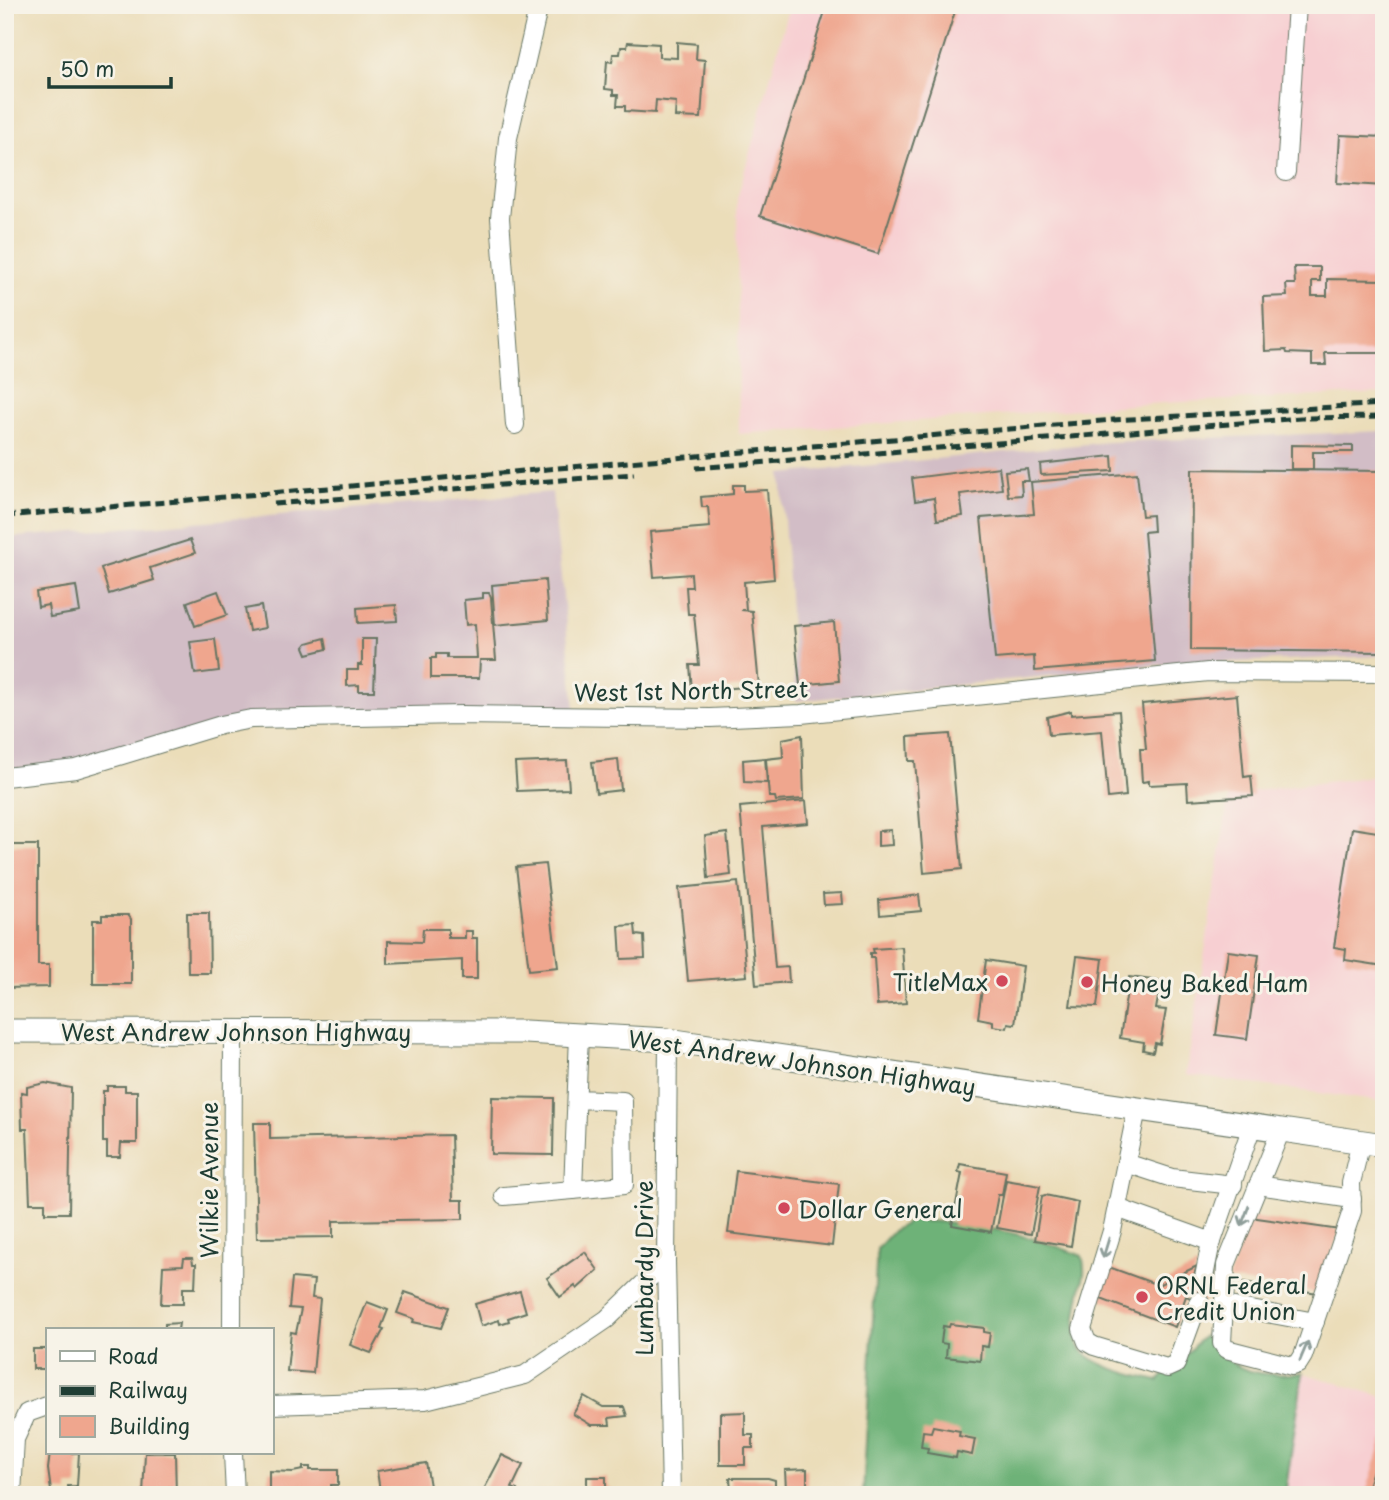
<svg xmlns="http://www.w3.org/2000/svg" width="1389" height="1500" font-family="'Playpen Sans',sans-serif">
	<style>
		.built { fill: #f7cfd2 }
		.industrial { fill: #d2bdc6 }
		.forest { fill: #6eb278; stroke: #467856; stroke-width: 2 }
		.building { fill: #efa68e }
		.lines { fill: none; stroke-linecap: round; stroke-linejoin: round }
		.minor-casing { stroke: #667563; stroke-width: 20 }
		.major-casing { stroke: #667563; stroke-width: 25 }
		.minor { stroke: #fff; stroke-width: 18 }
		.major { stroke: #fff; stroke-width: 23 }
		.rail { stroke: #1f3d34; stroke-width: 5; stroke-dasharray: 10 5; stroke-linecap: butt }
		.oneway { stroke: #8f9e9a }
		.poi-dot { fill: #d1495b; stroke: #f7f3e8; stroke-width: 2.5 }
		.labels { text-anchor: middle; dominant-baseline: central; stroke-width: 6; stroke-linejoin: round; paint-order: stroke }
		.street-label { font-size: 23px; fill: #1f3d34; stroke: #f7f3e8 }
		.poi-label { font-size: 23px; fill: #1f3d34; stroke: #f7f3e8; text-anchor: start }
	</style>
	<rect width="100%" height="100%" fill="#f7f3e8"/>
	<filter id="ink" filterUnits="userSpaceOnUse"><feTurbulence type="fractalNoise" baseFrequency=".0143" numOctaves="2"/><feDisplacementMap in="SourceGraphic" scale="14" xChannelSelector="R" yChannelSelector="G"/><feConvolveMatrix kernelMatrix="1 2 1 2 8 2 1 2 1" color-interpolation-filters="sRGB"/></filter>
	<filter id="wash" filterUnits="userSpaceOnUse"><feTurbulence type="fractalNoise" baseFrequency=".00686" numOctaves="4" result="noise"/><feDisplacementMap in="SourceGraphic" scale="28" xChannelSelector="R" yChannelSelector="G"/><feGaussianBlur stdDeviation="1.57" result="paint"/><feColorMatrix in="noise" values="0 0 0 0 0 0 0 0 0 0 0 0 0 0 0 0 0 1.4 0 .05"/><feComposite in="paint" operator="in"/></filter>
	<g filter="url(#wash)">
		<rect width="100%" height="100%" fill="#ebddb9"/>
		<g class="built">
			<path d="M790,5h594v388l-222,10 -423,31 -2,-235z"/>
			<path d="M1384,775v327l-198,-27 43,-281z"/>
			<path d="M1303,1373l81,24v98h-99z"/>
		</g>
		<g class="industrial">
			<path d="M1384,431v225l-226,9 -362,36 -15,-227 327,-32z"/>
			<path d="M552,492l24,226 -325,1 -176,50 -70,8v-239z"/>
		</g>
		<path class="forest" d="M910,1221c57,-1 119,13 172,35 5,17 0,25 -3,42 -2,11 -6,33 -2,44 7,23 59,34 81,39l46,-45c29,37 55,42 99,37l-18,122h-422l14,-246 17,-19z"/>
		<g id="blocks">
			<g class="building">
				<path d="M827,5h130l-79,249 -118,-38z"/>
				<path d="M628,42l31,2v13l18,1v-16l20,2 -1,15 9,1 -4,58 -26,-1 1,-15 -20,-2 -1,13 -30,-2v-5h-8l1,-11h-5v-5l-8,-1 2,-28 5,1 1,-8h7l1,-7h6z"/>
				<path d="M1340,135l44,2v49l-47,-3z"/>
				<path d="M1294,267h26v14h-8v15h15v-17l57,1v73h-59l1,12h-14v-11l-25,-1 -1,-3 -21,1 -2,-54 24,-1 -1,-12h9z"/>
				<path d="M1291,445l62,1v6h-40v17h-22z"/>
				<path d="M1112,456l1,15 -72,4 -1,-11z"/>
				<path d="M999,467l3,22 -42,5 3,22 -26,4 -3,-22 -19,3 -3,-23z"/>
				<path d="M1027,469l2,12h-8l1,14 -14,1 -3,-25z"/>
				<path d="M1192,469l192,2v181l-193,-2z"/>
				<path d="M1137,473l5,43 10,-1 1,16 -9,1 11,129 -120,10 -1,-15 -39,3 -14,-141 53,-4 -3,-32z"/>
				<path d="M733,485h11v6l23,-1 7,89 -30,3 2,28h-5l11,1 7,75 -67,5 -2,-26h9l-5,-51h-6l-2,-27h6l-1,-13 -37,3 -4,-45 60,-5 -2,-20h-6l-1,-10 32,-3z"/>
				<path d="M190,540l5,13 -45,15 4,12 -45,14 -8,-26z"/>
				<path d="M545,580l3,40 -53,5 -3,-40z"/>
				<path d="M76,586l4,26 -30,5 -2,-12 -10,2 -2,-15z"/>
				<path d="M218,591l9,24 -32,11 -8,-24z"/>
				<path d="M483,593h6l2,5 5,62h-16l-1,18h-48v-20h5v-4h11v4h30l-2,-34 -9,1 -2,-25 19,-2z"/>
				<path d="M396,605l1,16 -39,2 -1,-15z"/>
				<path d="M261,606l4,22 -16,3 -4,-22z"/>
				<path d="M834,622l5,59 -39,4 -6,-59z"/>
				<path d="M325,638l2,11 -20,5 -3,-7 3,-4z"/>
				<path d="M215,639l4,32 -24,3 -5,-32z"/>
				<path d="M362,639h14l-2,52h-15v-6l-12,1v-16h11v-5h4z"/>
				<path d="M1237,695l7,82 7,-1 2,20 -65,4 -1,-17 -38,2v-4l-7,1 -2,-33h6l-4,-45z"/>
				<path d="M1071,711v4l48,-4 7,85 -18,2 -6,-67 -53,4 -2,-18z"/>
				<path d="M950,734l12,135 -38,4 -9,-112h-6l-1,-24z"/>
				<path d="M802,735l2,64 -28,2 -1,-4h-6l-3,-38 17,-2 -1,-18z"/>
				<path d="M765,758l2,25 -23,-1 -1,-22z"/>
				<path d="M618,759l3,31 -25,3 -4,-31z"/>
				<path d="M567,761l2,28 -52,2 -2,-28z"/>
				<path d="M806,801l2,22 -45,4 12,141 13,-1 1,15 -33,3 -16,-178z"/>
				<path d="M1352,828l32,5v133l-39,-6 1,-11 -12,-2z"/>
				<path d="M891,830l1,15 -14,1v-15z"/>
				<path d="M727,833l4,42 -23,3 -3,-42z"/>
				<path d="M5,845h33v120h11v22l-44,1z"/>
				<path d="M545,864l13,103 -29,3 -13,-103z"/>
				<path d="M738,882l9,94 -59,5 -9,-93z"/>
				<path d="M842,893l1,11 -19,1 -1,-11z"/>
				<path d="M919,895l2,16 -41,4 -1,-15z"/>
				<path d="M187,913h22l1,60h-22z"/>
				<path d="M102,915h26l3,4v65h-38v-64h9z"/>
				<path d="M635,925l1,10 8,1 1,22 -24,1 -2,-33z"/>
				<path d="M423,929h25v9h17v-7h7v7h5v41h-15v-19l-74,4v-23l34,1z"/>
				<path d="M902,947l4,56 -29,2 -3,-47h-4v-5h4l-1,-4z"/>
				<path d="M1228,951l31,4 -12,84 -31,-4z"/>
				<path d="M1077,956l26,3 -6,48 -27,-1z"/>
				<path d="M986,960l37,6 -8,58 -7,-1 -1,5 -14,-2v-5l-15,-3z"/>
				<path d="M1129,977l32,4 -5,28 10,1 -6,34 -5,-1 -2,9 -10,-2 1,-8 -24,-4z"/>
				<path d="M45,1083l26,5 -2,125h-24v-10h-15l-3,-74h-5l-1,-37 6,1v-6z"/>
				<path d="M107,1086h18v5h12v52h-16l-1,14h-13v-15h-4v-51h4z"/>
				<path d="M492,1097l62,1 -1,57 -62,-1z"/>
				<path d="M254,1123h16v16l181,-4 2,65h10v19l-130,2v16l-76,1z"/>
				<path d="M960,1164l46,8 -4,23h-4l-7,37 -39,-7 10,-52 -4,-1z"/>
				<path d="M736,1171l103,13 -7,62 -104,-13z"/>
				<path d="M1006,1180l34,6 -9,48 -34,-6z"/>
				<path d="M1045,1195l33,7 -7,44 -36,-6 7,-44z"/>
				<path d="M1250,1217l90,13 -22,63 -90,-13z"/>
				<path d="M585,1252l13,18 -21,19 -2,-3 -15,11 -13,-19z"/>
				<path d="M184,1258h8l1,6h3l-1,24h-12v16h-22l2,-38 20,-1z"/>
				<path d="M1197,1266l-4,12 17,7 -7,18 -17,-7 -11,31 -77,-29 11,-31 49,18z"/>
				<path d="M292,1278l22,2 -2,18 8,1 -7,74 -26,-2 4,-39 5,1 5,-24 -12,-1z"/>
				<path d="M520,1291l6,21 -18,6 1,3 -9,3 -1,-4 -18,6 -6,-22z"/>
				<path d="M405,1292l44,15 -8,21 -28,-6 1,-3 -17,-6z"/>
				<path d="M367,1302l21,8 -7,18 3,1 -13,24 -21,-8z"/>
				<path d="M179,1323l-1,7h-13v-6z"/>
				<path d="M950,1324l34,4v4l6,1 -2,14 -7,-1 -1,15 -34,-4 1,-13 -6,-1 2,-17 6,1z"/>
				<rect x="33" y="1349" width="14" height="20"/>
				<path d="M584,1396l19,11h21l3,9 -18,2 1,7h-19l-18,-11z"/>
				<path d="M745,1412v23h8v13h-8v17h-25v-52z"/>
				<path d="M933,1426l27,5 -1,5 16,3 -3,16 -15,-3 -1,6 -29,-5 1,-5 -7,-1 2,-16 8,1z"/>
				<path d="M1383,1439l1,56h-19z"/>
				<path d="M50,1453h29l-2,33h-9v6l-17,-1 -3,-22z"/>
				<path d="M145,1453h30l1,42h-33z"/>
				<path d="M502,1455l21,10 -11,23 5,2 -2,5h-34z"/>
				<path d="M426,1463l5,29 -37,3 -1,-6 -13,2 -3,-20z"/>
				<path d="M303,1467h7v3h28v15h-7v9l-62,1v-24l24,1 10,-2z"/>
				<path d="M807,1469v25l-82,1v-5h6l-1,-12h38l7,2v9h11l-1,-19z"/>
				<path d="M587,1477h19v11h4v7h-23z"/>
			</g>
		</g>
	</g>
	<g filter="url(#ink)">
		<use href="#blocks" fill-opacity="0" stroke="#667563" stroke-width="2"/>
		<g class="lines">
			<g class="minor-casing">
				<g id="minor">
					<path d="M1286,172l11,-167"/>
					<path d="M515,425l-15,-207 8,-80 31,-133"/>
					<path d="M5,777l71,-8 145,-44 30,-6 211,-4 248,3 91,-4 407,-42 176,1"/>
					<path d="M668,1040l-2,222 5,233"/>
					<path d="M577,1099l46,2 1,84 -51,5c2,-51 4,-103 6,-155"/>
					<path d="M1137,1109l-25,122 -30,98 5,13 7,4 73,22 9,-4 23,-63"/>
					<path d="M1281,1130l-55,135 -4,78 4,6 66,17 6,-2 5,-8 49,-145 -1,-28 10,-41"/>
					<path d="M1126,1163l46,15 61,7"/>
					<path d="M1258,1185l94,14"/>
					<path d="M504,1196l69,-6"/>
					<path d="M1117,1208l95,34"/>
					<path d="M1203,1282l7,-35 42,-121"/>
					<path d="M1224,1305l91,17"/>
					<path d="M232,1330l1,-300"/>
					<path d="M271,1405l154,-5 100,-25 82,-56 59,-57"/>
					<path d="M233,1453l2,42"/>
					<path d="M12,1495l3,-56 12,-26 20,-7"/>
				</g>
			</g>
			<g class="major-casing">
				<path id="major" d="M5,1031l520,1 143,8 716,105"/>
			</g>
			<use href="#minor" class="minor"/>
			<use href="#major" class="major"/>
			<g class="rail">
				<path d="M696,468l605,-50 83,-1"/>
				<path d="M274,504l360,-30"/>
				<path d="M5,516l1108,-96 271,-16"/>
			</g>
		</g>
		<defs><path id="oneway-shaft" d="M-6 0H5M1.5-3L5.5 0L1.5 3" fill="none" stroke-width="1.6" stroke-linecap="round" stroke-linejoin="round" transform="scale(1.75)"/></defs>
		<g class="oneway">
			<use href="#oneway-shaft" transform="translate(1245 1216) rotate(111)"/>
			<use href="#oneway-shaft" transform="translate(1106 1248) rotate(107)"/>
			<use href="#oneway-shaft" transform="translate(1304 1351) rotate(-67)"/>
		</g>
	</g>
	<g class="poi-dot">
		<circle cx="1002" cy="981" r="7"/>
		<circle cx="1087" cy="982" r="7"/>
		<circle cx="784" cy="1208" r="7"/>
		<circle cx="1142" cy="1297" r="7"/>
	</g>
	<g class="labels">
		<g class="street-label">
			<text transform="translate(691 690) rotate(-1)">West 1st North Street</text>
			<text x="236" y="1031">West Andrew Johnson Highway</text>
			<text transform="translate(802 1062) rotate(8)">West Andrew Johnson Highway</text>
			<text transform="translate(208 1180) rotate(-90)">Wilkie Avenue</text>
			<text transform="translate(643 1268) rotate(-90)">Lumbardy Drive</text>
		</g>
		<g class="poi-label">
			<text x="988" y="981" text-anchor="end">TitleMax</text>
			<text x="1101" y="982">Honey Baked Ham</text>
			<text x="798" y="1208">Dollar General</text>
			<text x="1156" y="1284">ORNL Federal<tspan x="1156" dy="26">Credit Union</tspan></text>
		</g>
	</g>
	<rect width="1389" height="1500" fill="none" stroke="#f7f3e8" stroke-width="28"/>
	<rect x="46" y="1328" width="228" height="126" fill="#f7f3e8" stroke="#a1aaa0" stroke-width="2"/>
	<rect x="60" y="1351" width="35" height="10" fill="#ffffff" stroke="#a1aaa0" stroke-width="2"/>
	<text x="108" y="1364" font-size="21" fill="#1f3d34">Road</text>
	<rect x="60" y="1386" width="35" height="10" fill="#1f3d34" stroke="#a1aaa0" stroke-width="2"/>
	<text x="108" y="1398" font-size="21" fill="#1f3d34">Railway</text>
	<rect x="60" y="1416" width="35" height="21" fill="#efa68e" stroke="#a1aaa0" stroke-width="2"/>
	<text x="108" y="1434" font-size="21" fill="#1f3d34">Building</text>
	<path d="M49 77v10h122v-10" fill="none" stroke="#1f3d34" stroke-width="3.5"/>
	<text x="60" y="77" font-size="21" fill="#1f3d34" stroke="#f7f3e8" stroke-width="5" paint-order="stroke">50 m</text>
</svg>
